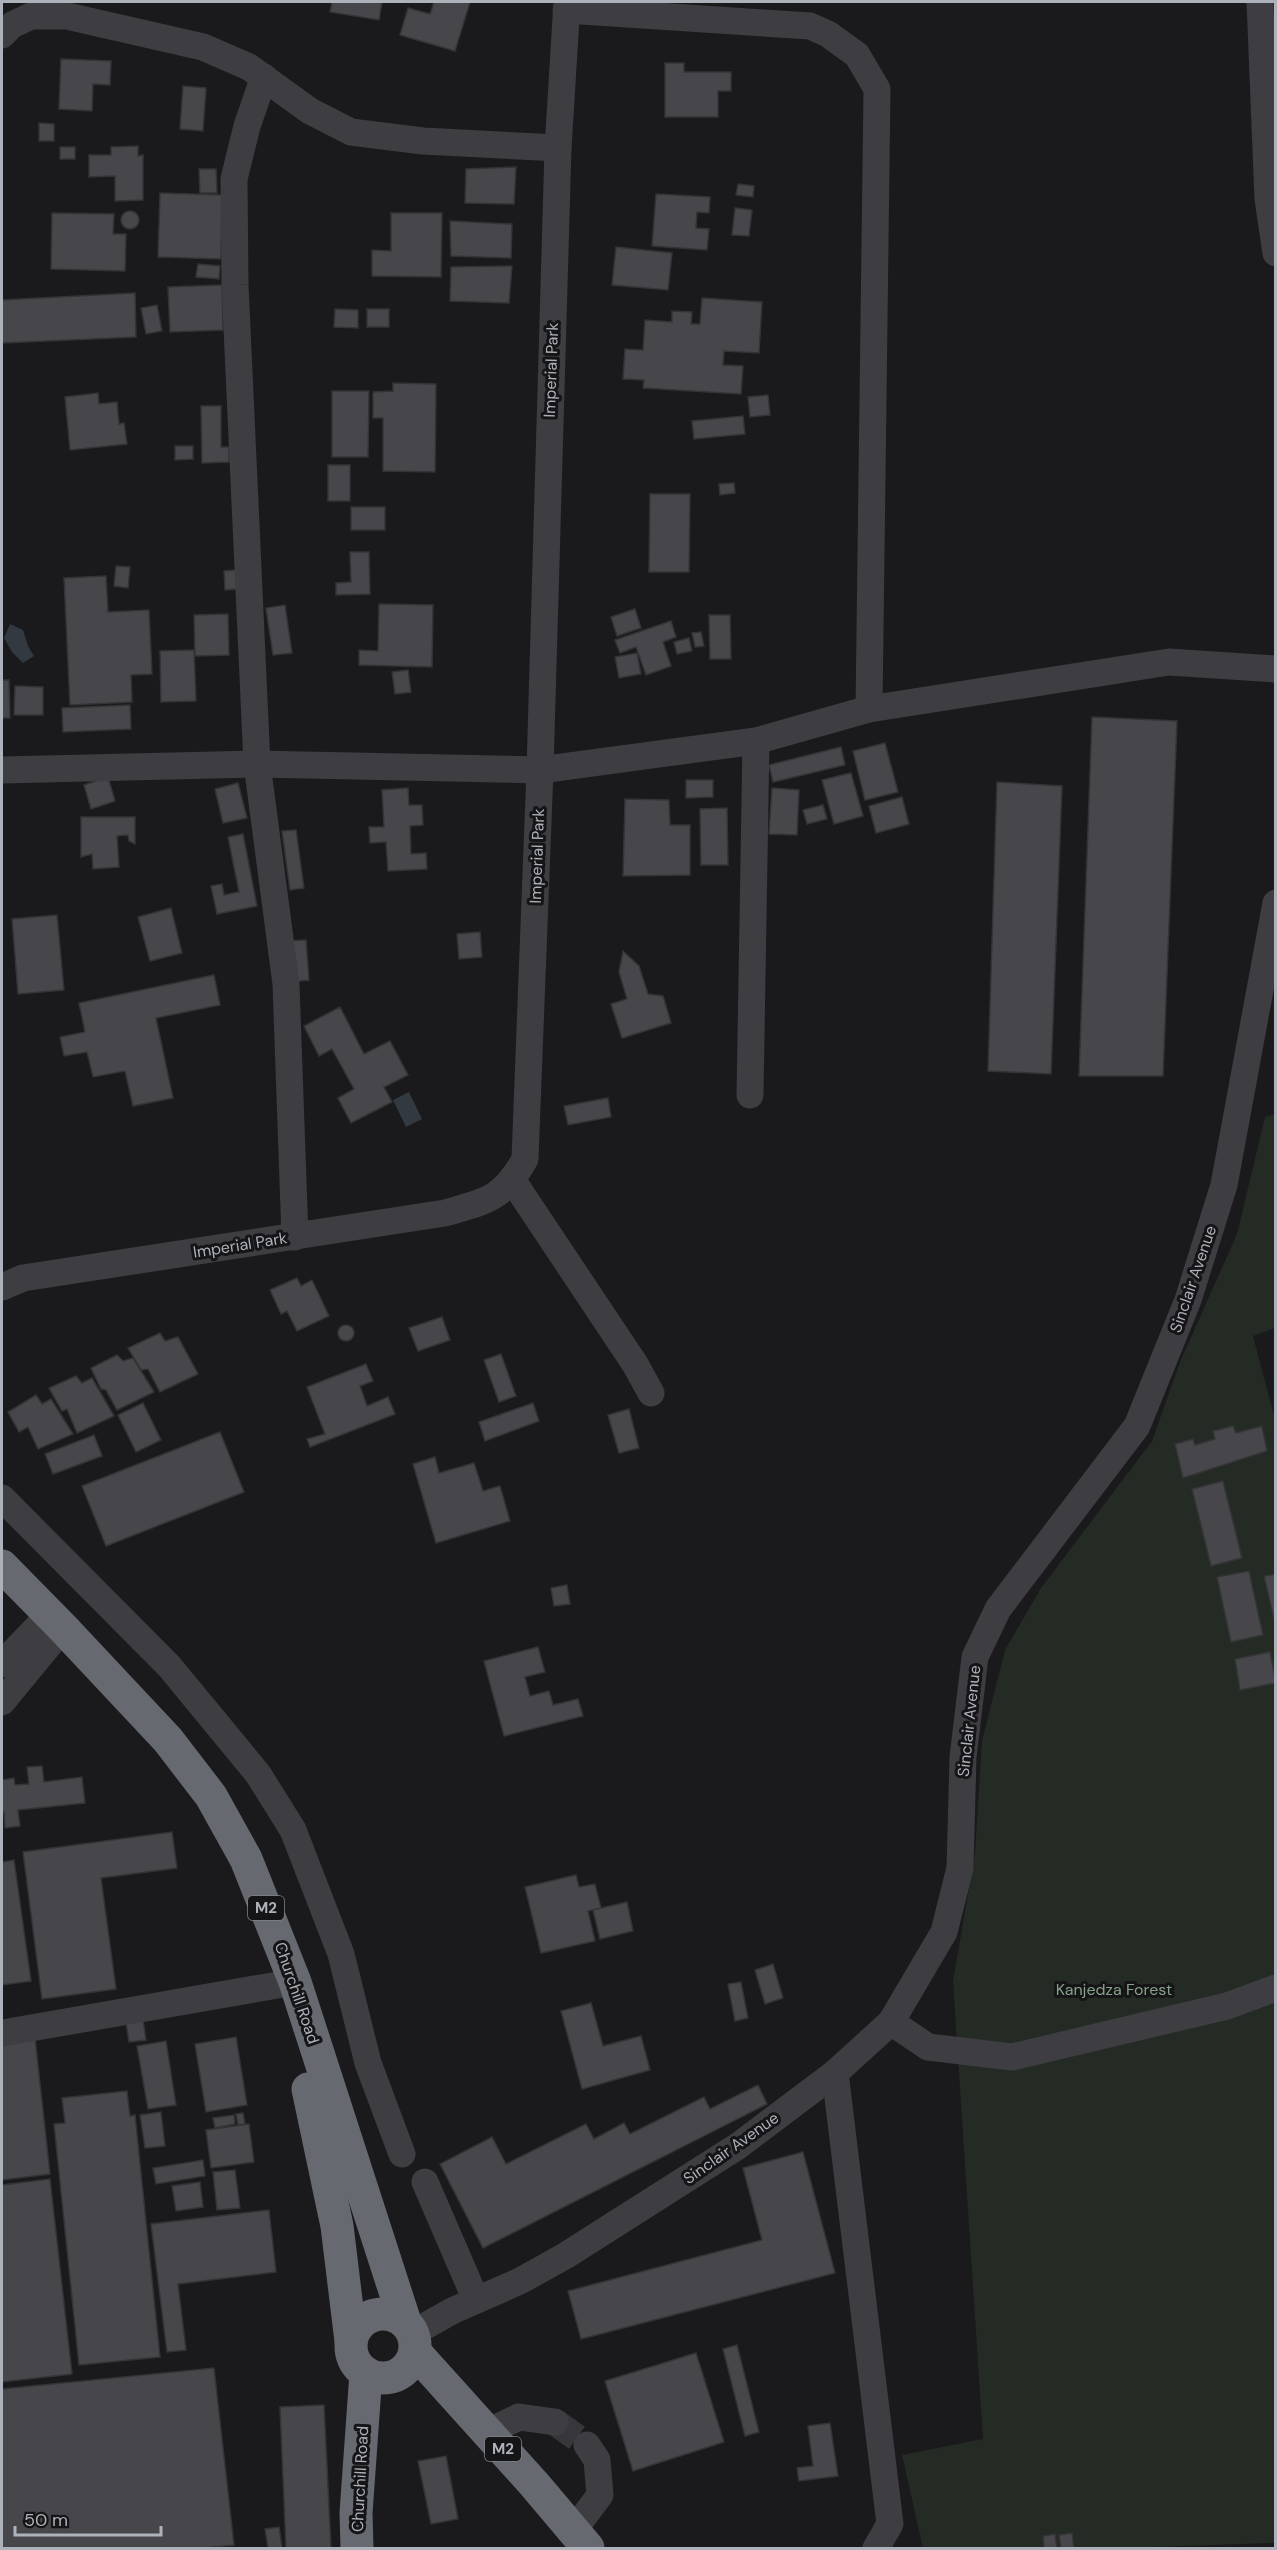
<svg xmlns="http://www.w3.org/2000/svg" width="1277" height="2550" font-family="'DM Sans',sans-serif">
	<style>
		.green { fill: #242b25 }
		.water { fill: #333940 }
		.building { fill: #47474b; stroke: #343437; stroke-width: 1.5 }
		.lines { fill: none; stroke-linecap: round; stroke-linejoin: round }
		.minor-tunnel { stroke: #37373b; stroke-width: 27; stroke-dasharray: 27 14; stroke-linecap: butt }
		.minor { stroke: #3d3d42; stroke-width: 27 }
		.highway { stroke: #676970; stroke-width: 33 }
		.labels { text-anchor: middle; dominant-baseline: central; stroke-width: 6; stroke-linejoin: round; paint-order: stroke }
		.shield { fill: #151416; stroke: #7f8288; stroke-width: 1.5 }
		.shield-label { font-size: 15px; font-weight: bold; fill: #adb1b9 }
		.street-label { font-size: 16px; fill: #adb1b9; stroke: #151416 }
		.park-label { font-size: 16px; fill: #87a28a; stroke: #151416 }
	</style>
	<rect width="100%" height="100%" fill="#1a191b"/>
	<path class="green" d="M1275,1114v214l-22,8 23,87 -1,1120 -149,5h-203l-21,-93 81,-16 -30,-458 22,-128 7,-112 23,-91 36,-62 111,-147 28,-79 57,-128 28,-117z"/>
	<g class="water">
		<path d="M10,624l13,6 5,16 6,10 -11,7 -11,-11 -8,-14z"/>
		<path d="M409,1092l13,27 -16,8 -13,-27z"/>
	</g>
	<g class="building">
		<path d="M332,2h50l-3,18 -49,-8z"/>
		<path d="M434,2h36l-15,49 -55,-16 8,-27 22,6z"/>
		<path d="M61,59l50,2 -1,24 -17,-1 -1,27 -33,-2z"/>
		<path d="M665,63h19v9h47v19h-13v26h-53z"/>
		<path d="M183,86l23,2 -3,43 -23,-2z"/>
		<path d="M39,123l15,1v17h-15z"/>
		<path d="M138,146v10l5,-1v45l-28,1v-25l-26,1v-22h22v-8z"/>
		<rect x="60" y="147" width="15" height="12"/>
		<path d="M516,167l-2,37 -49,-1 1,-34z"/>
		<path d="M199,169h17l1,24h-17z"/>
		<path d="M738,184l16,2 -1,11 -17,-2z"/>
		<path d="M160,193l62,2 -1,64 -63,-2z"/>
		<path d="M656,194l54,3 -1,16 -12,-1 -1,16 13,1 -2,21 -55,-4z"/>
		<path d="M735,208l17,2 -3,26 -17,-1z"/>
		<circle cx="130" cy="220" r="9"/>
		<path d="M52,213l62,1 -1,20h13l-1,37 -74,-2z"/>
		<path d="M391,213h51l-1,64 -69,-1v-26l19,1z"/>
		<path d="M450,221l62,3 -1,34 -60,-2z"/>
		<path d="M616,247l56,6 -4,37 -56,-5z"/>
		<path d="M198,264l22,2 -1,13 -23,-2z"/>
		<path d="M512,266l-3,37 -59,-2 1,-34z"/>
		<path d="M222,285l1,45 -53,2 -2,-45z"/>
		<path d="M135,293l1,44 -134,6v-43z"/>
		<path d="M702,298l60,4 -3,51 -35,-2 -1,14 20,1 -2,28 -98,-6 1,-8 -21,-1 2,-30 18,1 2,-30 27,2v-11l20,1 -1,12h9z"/>
		<path d="M157,305l5,26 -16,3 -5,-26z"/>
		<path d="M335,309l23,1v18l-24,-1z"/>
		<rect x="367" y="309" width="22" height="18"/>
		<path d="M393,383l43,1 -1,88 -52,-1v-53h-10v-26l20,-1z"/>
		<path d="M332,391h37l-1,66h-36z"/>
		<path d="M98,393l1,11 18,-2 2,22 5,-1 3,21 -57,6 -5,-53z"/>
		<path d="M768,395l2,20 -20,2 -2,-20z"/>
		<path d="M201,406h20v41h8v15l-27,1z"/>
		<path d="M743,416l2,18 -51,5 -2,-18z"/>
		<path d="M175,446h18v13l-18,1z"/>
		<rect x="328" y="465" width="22" height="36"/>
		<path d="M734,483l1,10 -15,2 -1,-11z"/>
		<path d="M650,494h40l-1,78h-40z"/>
		<rect x="351" y="507" width="34" height="23"/>
		<path d="M350,552h19l1,42 -34,1v-12l15,-1z"/>
		<path d="M116,566l14,1 -2,21 -14,-2z"/>
		<path d="M237,570l1,19 -13,1 -1,-19z"/>
		<path d="M106,576l2,36 41,-2 3,64 -21,1 1,27 -62,3 -6,-127z"/>
		<path d="M379,604l54,1 -1,62 -73,-2v-15l19,1z"/>
		<path d="M285,605l7,48 -19,2 -7,-47z"/>
		<path d="M635,609l6,19 -24,8 -6,-19z"/>
		<path d="M228,614l1,41 -34,1 -1,-41z"/>
		<path d="M709,615h21l1,44h-21z"/>
		<path d="M671,621l5,16 -13,5 8,24 -25,9 -10,-28 -16,6 -5,-13z"/>
		<path d="M701,632l3,14 -9,1 -3,-14z"/>
		<path d="M689,638l3,13 -15,3 -3,-12z"/>
		<path d="M194,650l2,51 -35,1 -1,-51z"/>
		<path d="M637,653l4,21 -22,4 -4,-21z"/>
		<path d="M408,670l3,22 -16,2 -3,-22z"/>
		<path d="M2,680h7l1,38h-8z"/>
		<path d="M15,686l28,1v28h-29z"/>
		<path d="M130,705l1,24 -68,3 -1,-24z"/>
		<path d="M1092,717l85,4 -14,355h-84z"/>
		<path d="M885,743l13,49 -33,8 -12,-49z"/>
		<path d="M841,747l4,18 -72,17 -4,-17z"/>
		<path d="M851,773l12,43 -29,8 -12,-44z"/>
		<path d="M108,777l7,24 -24,8 -7,-24z"/>
		<path d="M686,780h27v17l-27,1z"/>
		<path d="M997,782l65,4 -11,288 -63,-3z"/>
		<path d="M238,783l9,35 -24,5 -8,-34z"/>
		<path d="M408,788l1,17h13l1,20 -13,1 1,28 15,-1 1,16 -39,2 -2,-29 -16,1 -1,-16h15l-2,-37z"/>
		<path d="M772,788l27,2 -2,45 -28,-1z"/>
		<path d="M902,797l7,27 -33,9 -7,-27z"/>
		<path d="M625,799l44,1 1,25h20v50l-67,1z"/>
		<path d="M823,805l4,14 -20,5 -4,-14z"/>
		<path d="M727,808l1,57h-27l-1,-56z"/>
		<path d="M81,817h54v27l-6,-3 -1,-6 -11,1 2,31 -26,2 -1,-15 -11,3z"/>
		<path d="M296,830l8,58 -14,2 -8,-59z"/>
		<path d="M243,834l14,72 -40,8 -6,-28 11,-2 2,11 15,-3 -11,-55z"/>
		<path d="M171,908l11,45 -32,8 -12,-44z"/>
		<path d="M57,915l7,75 -46,4 -6,-75z"/>
		<path d="M480,932l2,25 -23,2 -2,-25z"/>
		<path d="M306,940l3,40 -19,2 -4,-41z"/>
		<path d="M623,951l16,15 9,28 15,2 8,27 -49,15 -11,-34 16,-5 -8,-27z"/>
		<path d="M214,975l6,30 -64,13 17,80 -40,8 -8,-35 -32,6 -6,-25 -23,4 -4,-19 25,-5 -6,-29z"/>
		<path d="M340,1007l24,47 26,-13 18,34 -24,12 8,15 -41,21 -13,-25 16,-9 -22,-40 -13,7 -15,-30z"/>
		<path d="M608,1098l3,19 -43,8 -4,-19z"/>
		<path d="M297,1278l4,8 11,-6 17,36 -32,15 -10,-20 -6,3 -11,-24z"/>
		<path d="M442,1317l8,23 -32,11 -9,-23z"/>
		<circle cx="346" cy="1333" r="8"/>
		<path d="M160,1333l5,8 13,-4 20,37 -38,18 -12,-23 -7,1 -13,-22z"/>
		<path d="M501,1354l15,42 -17,6 -15,-42z"/>
		<path d="M117,1355l6,6 10,-3 21,34 -37,18 -11,-20 -5,-1 -10,-21z"/>
		<path d="M366,1364l7,17 -13,5 7,20 21,-9 7,17 -85,33 -3,-8 18,-5 -18,-47z"/>
		<path d="M76,1376l6,7 10,-5 22,38 -37,17 -10,-24 -5,2 -13,-23z"/>
		<path d="M36,1395l6,9 9,-5 22,35 -35,15 -10,-22 -9,5 -11,-20z"/>
		<path d="M143,1403l18,37 -25,12 -18,-37z"/>
		<path d="M533,1403l6,18 -54,20 -6,-19z"/>
		<path d="M629,1409l10,39 -20,5 -11,-38z"/>
		<path d="M1233,1426l3,7 26,-7 5,25 -84,27 -8,-34 18,-5 2,6 20,-6 -2,-8z"/>
		<path d="M220,1432l24,60 -138,54 -24,-60z"/>
		<path d="M94,1435l8,21 -49,18 -8,-20z"/>
		<path d="M435,1457l4,16 35,-10 9,28 17,-5 10,35 -74,22 -23,-79z"/>
		<path d="M1223,1481l19,77 -31,8 -19,-77z"/>
		<path d="M1249,1571l14,64 -32,7 -14,-65z"/>
		<path d="M1276,1574v53l-12,-51z"/>
		<path d="M567,1585l3,19 -16,2 -3,-18z"/>
		<path d="M538,1647l7,25 -20,5 5,19 19,-5 4,14 25,-6 5,17 -79,20 -20,-75z"/>
		<path d="M1270,1652l6,31 -36,7 -5,-31z"/>
		<path d="M42,1766l2,16 38,-5 3,26 -67,7 2,16 -15,2 -1,-16 -2,1v-33l12,-2 1,7 14,-1 -2,-17z"/>
		<path d="M172,1832l5,36 -76,10 15,111 -74,10 -19,-147z"/>
		<path d="M14,1860l17,121 -29,4v-123z"/>
		<path d="M576,1875l3,12 16,-3 6,24 -13,3 7,30 -54,12 -16,-66z"/>
		<path d="M627,1902l6,29 -33,8 -7,-29z"/>
		<path d="M773,1964l10,34 -18,6 -10,-34z"/>
		<path d="M741,1982l7,36 -13,3 -7,-37z"/>
		<path d="M591,2003l12,43 38,-10 9,34 -68,19 -21,-78z"/>
		<path d="M143,2020l3,20 -17,2 -3,-19z"/>
		<path d="M236,2037l11,68 -41,7 -11,-68z"/>
		<path d="M35,2038l15,136 -48,6v-139z"/>
		<path d="M166,2041l10,64 -28,4 -11,-63z"/>
		<path d="M758,2085l9,19 -284,144 -43,-84 52,-27 14,27 80,-40 8,15 30,-16 6,11 74,-37 6,12z"/>
		<path d="M127,2091l3,25 5,-1 25,242 -81,8 -25,-241 11,-1 -3,-25z"/>
		<path d="M161,2112l4,34 -20,2 -5,-33z"/>
		<path d="M243,2113l2,11 -7,1 -2,-11z"/>
		<path d="M234,2115l1,9 -20,4 -2,-10z"/>
		<path d="M249,2124l5,38 -43,6 -5,-38z"/>
		<path d="M803,2152l32,121 -254,66 -13,-48 194,-51 -19,-72z"/>
		<path d="M203,2160l2,16 -49,8 -3,-16z"/>
		<path d="M235,2170l5,38 -23,2 -4,-38z"/>
		<path d="M50,2179l22,195 -70,8v-197z"/>
		<path d="M200,2182l3,25 -27,4 -4,-25z"/>
		<path d="M269,2210l7,62 -98,12 8,66 -19,2 -16,-128z"/>
		<path d="M737,2345l22,87 -14,4 -22,-87z"/>
		<path d="M696,2353l28,89 -91,29 -28,-90z"/>
		<path d="M214,2368l20,177 -30,3h-202v-159z"/>
		<path d="M324,2405l7,143h-45l-6,-141z"/>
		<path d="M830,2423l8,53 -39,5 -2,-13 16,-2 -5,-40z"/>
		<path d="M446,2456l12,63 -27,5 -13,-63z"/>
		<path d="M279,2527l3,21h-14l-3,-19z"/>
		<path d="M1072,2533l2,15h-13l-2,-13z"/>
		<path d="M1055,2534l2,14h-13l-1,-12z"/>
	</g>
	<g class="lines">
		<path class="minor-tunnel" d="M555,2422l32,23"/>
		<g class="minor">
			<path d="M1260,2l8,197 8,54"/>
			<path d="M566,10l244,16 18,8 29,21 20,34 -8,620"/>
			<path d="M2,35l10,-10 19,-9h36l136,31 46,20 61,44 41,21 72,9 135,7"/>
			<path d="M264,77l-17,49 -13,53 1,106 22,479 29,220 9,253"/>
			<path d="M2,770l255,-6 283,6 216,-29 113,-32 300,-47 107,7"/>
			<path d="M750,1095l6,-354"/>
			<path d="M513,1181l122,183 16,29"/>
			<path d="M2,1287l21,-9 422,-65c42,-12 58,-14 80,-54l15,-389 18,-622 9,-146"/>
			<path d="M2,1498l167,168 89,108 35,56 48,124 27,109 34,91"/>
			<path d="M2,1664l47,-49"/>
			<path d="M2,1702l61,-74"/>
			<path d="M891,2022l37,25 84,10 215,-51 49,-18"/>
			<path d="M2,2033l293,-51"/>
			<path d="M835,2073l55,451 -14,24"/>
			<path d="M425,2182l51,118"/>
			<path d="M413,2333l39,-22 68,-30 45,-25 173,-110 97,-73 56,-51 53,-90 16,-64 3,-111 12,-100 23,-48 139,-183 51,-126 36,-115 52,-282"/>
			<path d="M488,2432l31,-15 36,5"/>
			<path d="M573,2531l27,-36 -3,-35 -10,-15"/>
		</g>
		<g class="highway">
			<path d="M2,1566l61,62 105,112 43,56 35,63 49,123 110,340"/>
			<path d="M308,2089l29,137 14,115"/>
			<circle cx="383" cy="2346" r="32"/>
			<path d="M415,2352l119,132 54,64"/>
			<path d="M357,2548l-1,-35 10,-140"/>
		</g>
	</g>
	<g class="labels">
		<g class="shield">
			<rect x="248" y="1896" width="36" height="24" rx="4.5"/>
			<rect x="485" y="2437" width="36" height="24" rx="4.5"/>
		</g>
		<g class="shield-label">
			<text x="266" y="1908">M2</text>
			<text x="503" y="2449">M2</text>
		</g>
		<g class="street-label">
			<text transform="translate(551 370) rotate(-88)">Imperial Park</text>
			<text transform="translate(537 856) rotate(-88)">Imperial Park</text>
			<text transform="translate(240 1245) rotate(-9)">Imperial Park</text>
			<text transform="translate(1193 1279) rotate(-71)">Sinclair Avenue</text>
			<text transform="translate(969 1721) rotate(-84)">Sinclair Avenue</text>
			<text transform="translate(297 1993) rotate(71)">Churchill Road</text>
			<text transform="translate(731 2148) rotate(-35)">Sinclair Avenue</text>
			<text transform="translate(360 2479) rotate(-87)">Churchill Road</text>
		</g>
		<g class="park-label">
			<text x="1114" y="1989">Kanjedza Forest</text>
		</g>
	</g>
	<rect width="1277" height="2550" fill="none" stroke="#adb1b9" stroke-width="6"/>
	<path d="M15 2526v9h146v-9" fill="none" stroke="#adb1b9" stroke-width="3"/>
	<text x="24" y="2526" font-size="18" fill="#adb1b9" stroke="#151416" stroke-width="4.5" paint-order="stroke">50 m</text>
</svg>
